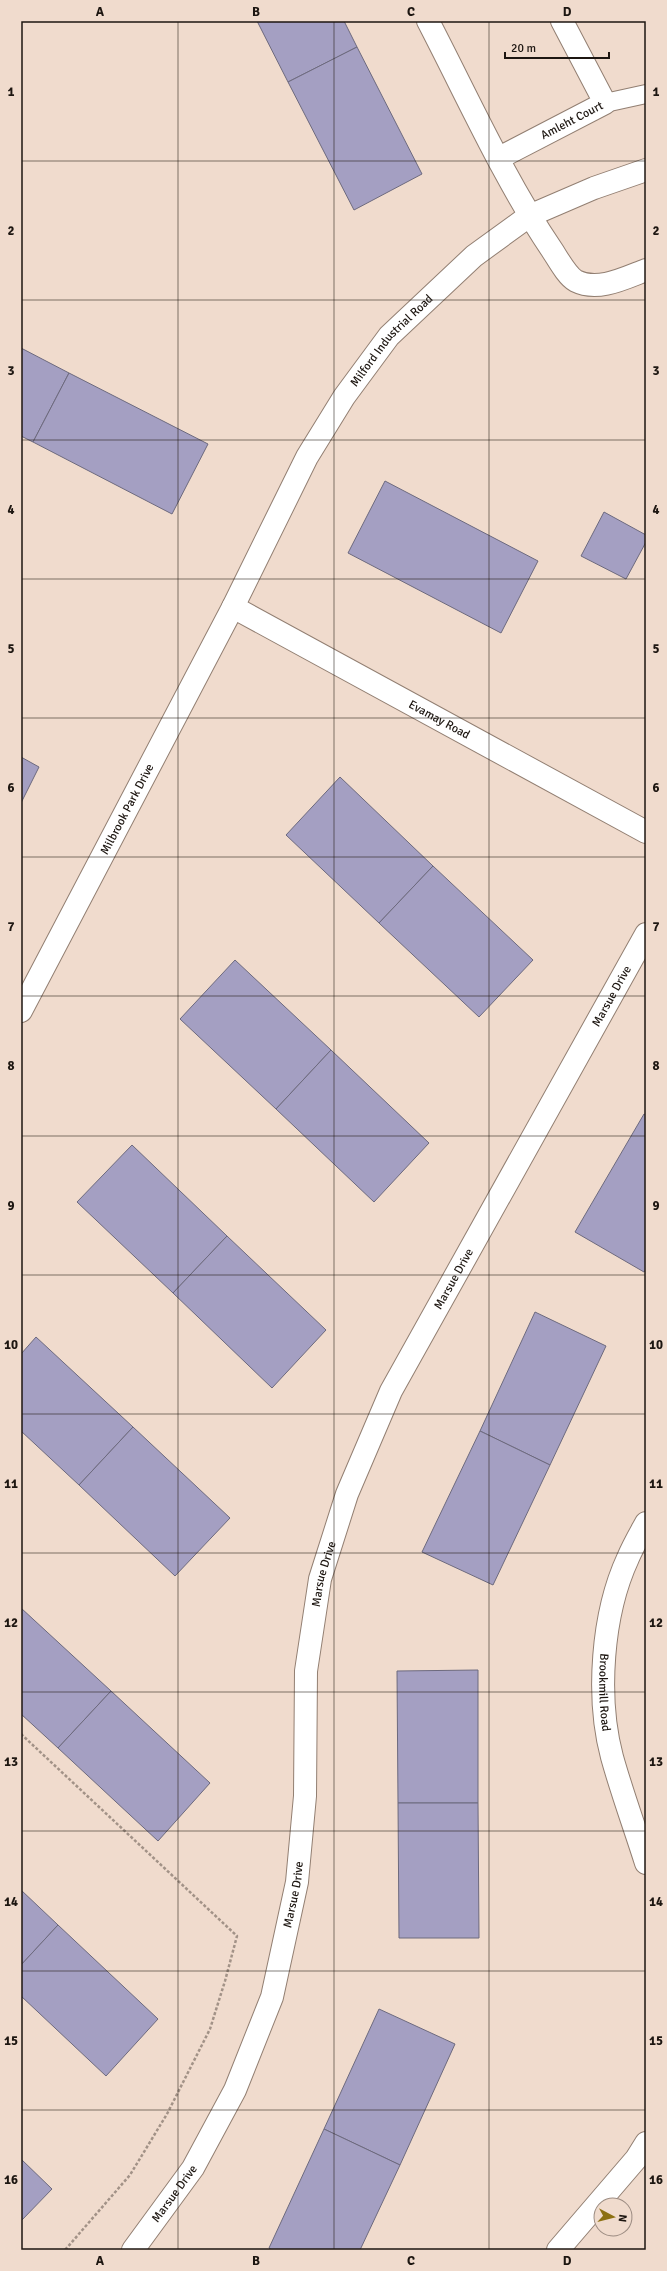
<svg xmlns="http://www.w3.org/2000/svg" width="667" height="2271" font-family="Signika,sans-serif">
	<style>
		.building { fill: #a49fc2; stroke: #6d6a7e }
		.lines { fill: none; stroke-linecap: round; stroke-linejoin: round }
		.lane-casing { stroke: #927f72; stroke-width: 20 }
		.street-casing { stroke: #927f72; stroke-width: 24 }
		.path { stroke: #a29287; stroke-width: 2.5; stroke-dasharray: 3 2; stroke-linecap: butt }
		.lane { stroke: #fff; stroke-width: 18 }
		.street { stroke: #fff; stroke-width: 22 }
		.grid { fill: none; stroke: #1d1611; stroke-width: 1; stroke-opacity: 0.55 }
		.labels { text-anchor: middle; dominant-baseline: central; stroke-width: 4; stroke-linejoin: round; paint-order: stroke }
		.street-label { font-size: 12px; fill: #1d1611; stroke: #f0dbcd }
		.neatline { fill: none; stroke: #1d1611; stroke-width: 1.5 }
		.grid-label { font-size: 13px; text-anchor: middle; font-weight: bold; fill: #1d1611 }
	</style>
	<rect width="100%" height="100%" fill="#f0dbcd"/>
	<g class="building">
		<path d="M257,21h87l13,26 -69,35z"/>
		<path d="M357,47l65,127 -68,36 -66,-128z"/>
		<path d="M21,348l48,25 -36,69 -12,-6z"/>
		<path d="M69,373l139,71 -36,70 -139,-72z"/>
		<path d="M385,481l153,80 -37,72 -153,-80z"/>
		<path d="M604,512l42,23v7l-20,37 -45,-23z"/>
		<path d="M21,757l18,10 -18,36z"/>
		<path d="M340,777l93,89 -54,57 -93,-88z"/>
		<path d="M433,866l100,94 -54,57 -100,-94z"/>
		<path d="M235,960l96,90 -55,59 -96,-90z"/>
		<path d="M331,1050l98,93 -55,59 -98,-93z"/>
		<path d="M644,1114l2,1v154l-2,3 -69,-40z"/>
		<path d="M132,1145l95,91 -54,57 -96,-91z"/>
		<path d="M227,1236l99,94 -54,58 -99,-95z"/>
		<path d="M535,1312l71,34 -56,119 -70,-34z"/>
		<path d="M36,1337l97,90 -54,58 -58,-54v-77z"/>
		<path d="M133,1427l97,91 -55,58 -96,-91z"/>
		<path d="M480,1431l70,34 -57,120 -71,-33z"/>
		<path d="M21,1608l90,83 -53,57 -37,-34z"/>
		<path d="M478,1670v133h-80l-1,-132z"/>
		<path d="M111,1691l99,92 -52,58 -100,-93z"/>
		<path d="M398,1803h80l1,135h-80z"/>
		<path d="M21,1890l37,35 -37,40z"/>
		<path d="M58,1925l100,94 -52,57 -85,-80v-31z"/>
		<path d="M379,2009l76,35 -55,121 -76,-36z"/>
		<path d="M324,2129l76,36 -40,85h-88l-3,-2z"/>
		<path d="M21,2159l31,30 -31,32z"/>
	</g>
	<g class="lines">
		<g class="lane-casing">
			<path id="lane" d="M605,103l41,-9"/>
		</g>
		<g class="street-casing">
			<g id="street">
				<path d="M428,21c40,77 76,158 124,229 6,9 15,26 24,31 22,11 49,-3 70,-11"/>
				<path id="s1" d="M499,158l106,-55 -43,-82"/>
				<path id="s2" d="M233,607l413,225"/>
				<path id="s3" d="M21,1011l212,-404 74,-150 37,-60 45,-61 85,-80 55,-40 65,-28 52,-18"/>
				<path id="s4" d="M646,1523c-6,11 -13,23 -18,35 -26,56 -32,139 -16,199 10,36 23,71 34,106"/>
				<path id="s5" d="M133,2250l60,-82 42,-78 37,-93 25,-115 8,-86 1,-125 14,-92 27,-85 44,-103 255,-457"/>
				<path d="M558,2250l78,-91 10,-16"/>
			</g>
		</g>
		<path class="path" d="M21,1734l216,202 -12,45 -15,48 -43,85 -37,61 -65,75"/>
		<use href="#lane" class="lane"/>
		<use href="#street" class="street"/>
	</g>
	<path class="grid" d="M178,21v2229M334,21v2229M489,21v2229M21,161h625M21,300h625M21,440h625M21,579h625M21,718h625M21,857h625M21,996h625M21,1136h625M21,1275h625M21,1414h625M21,1553h625M21,1692h625M21,1831h625M21,1971h625M21,2110h625"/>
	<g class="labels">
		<g class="street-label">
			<text stroke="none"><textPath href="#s1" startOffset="82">Amleht Court</textPath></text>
			<text stroke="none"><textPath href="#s3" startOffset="768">Milford Industrial Road</textPath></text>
			<text stroke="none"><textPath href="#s2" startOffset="235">Evamay Road</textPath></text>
			<text stroke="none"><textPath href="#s3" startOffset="228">Milbrook Park Drive</textPath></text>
			<text stroke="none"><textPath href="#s5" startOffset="1366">Marsue Drive</textPath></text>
			<text stroke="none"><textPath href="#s5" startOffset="1042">Marsue Drive</textPath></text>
			<text stroke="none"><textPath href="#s5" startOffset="718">Marsue Drive</textPath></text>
			<text stroke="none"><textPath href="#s4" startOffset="177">Brookmill Road</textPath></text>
			<text stroke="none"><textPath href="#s5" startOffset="395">Marsue Drive</textPath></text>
			<text stroke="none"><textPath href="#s5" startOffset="70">Marsue Drive</textPath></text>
		</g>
	</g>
	<rect width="667" height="2271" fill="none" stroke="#f0dbcd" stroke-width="44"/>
	<g transform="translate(613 2217) rotate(97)"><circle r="19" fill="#f0dbcd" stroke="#9c8c82"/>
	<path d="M0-3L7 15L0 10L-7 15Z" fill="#8c7012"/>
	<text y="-6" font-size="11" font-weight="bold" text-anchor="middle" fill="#1d1611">N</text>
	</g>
	<path d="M505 52v6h104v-6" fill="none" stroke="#1d1611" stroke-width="2"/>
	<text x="511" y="52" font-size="12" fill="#1d1611" stroke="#f0dbcd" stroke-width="3" paint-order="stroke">20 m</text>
	<rect x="22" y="22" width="623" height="2227" class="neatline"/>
	<g class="grid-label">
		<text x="100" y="16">A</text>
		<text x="256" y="16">B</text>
		<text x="411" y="16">C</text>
		<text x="567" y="16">D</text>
		<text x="11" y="96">1</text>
		<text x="656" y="96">1</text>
		<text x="11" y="235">2</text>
		<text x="656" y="235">2</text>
		<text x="11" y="375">3</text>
		<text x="656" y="375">3</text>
		<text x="11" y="514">4</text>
		<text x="656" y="514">4</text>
		<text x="11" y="653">5</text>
		<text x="656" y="653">5</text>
		<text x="11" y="792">6</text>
		<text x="656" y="792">6</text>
		<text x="11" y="931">7</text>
		<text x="656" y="931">7</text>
		<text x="11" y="1070">8</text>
		<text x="656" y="1070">8</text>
		<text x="11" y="1210">9</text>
		<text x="656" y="1210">9</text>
		<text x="11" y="1349">10</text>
		<text x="656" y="1349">10</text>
		<text x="11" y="1488">11</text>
		<text x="656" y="1488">11</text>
		<text x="11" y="1627">12</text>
		<text x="656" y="1627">12</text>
		<text x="11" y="1766">13</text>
		<text x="656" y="1766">13</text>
		<text x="11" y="1906">14</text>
		<text x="656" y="1906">14</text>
		<text x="11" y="2045">15</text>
		<text x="656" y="2045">15</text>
		<text x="11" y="2184">16</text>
		<text x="656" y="2184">16</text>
		<text x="100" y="2265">A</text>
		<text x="256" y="2265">B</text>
		<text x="411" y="2265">C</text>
		<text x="567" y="2265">D</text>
	</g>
</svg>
